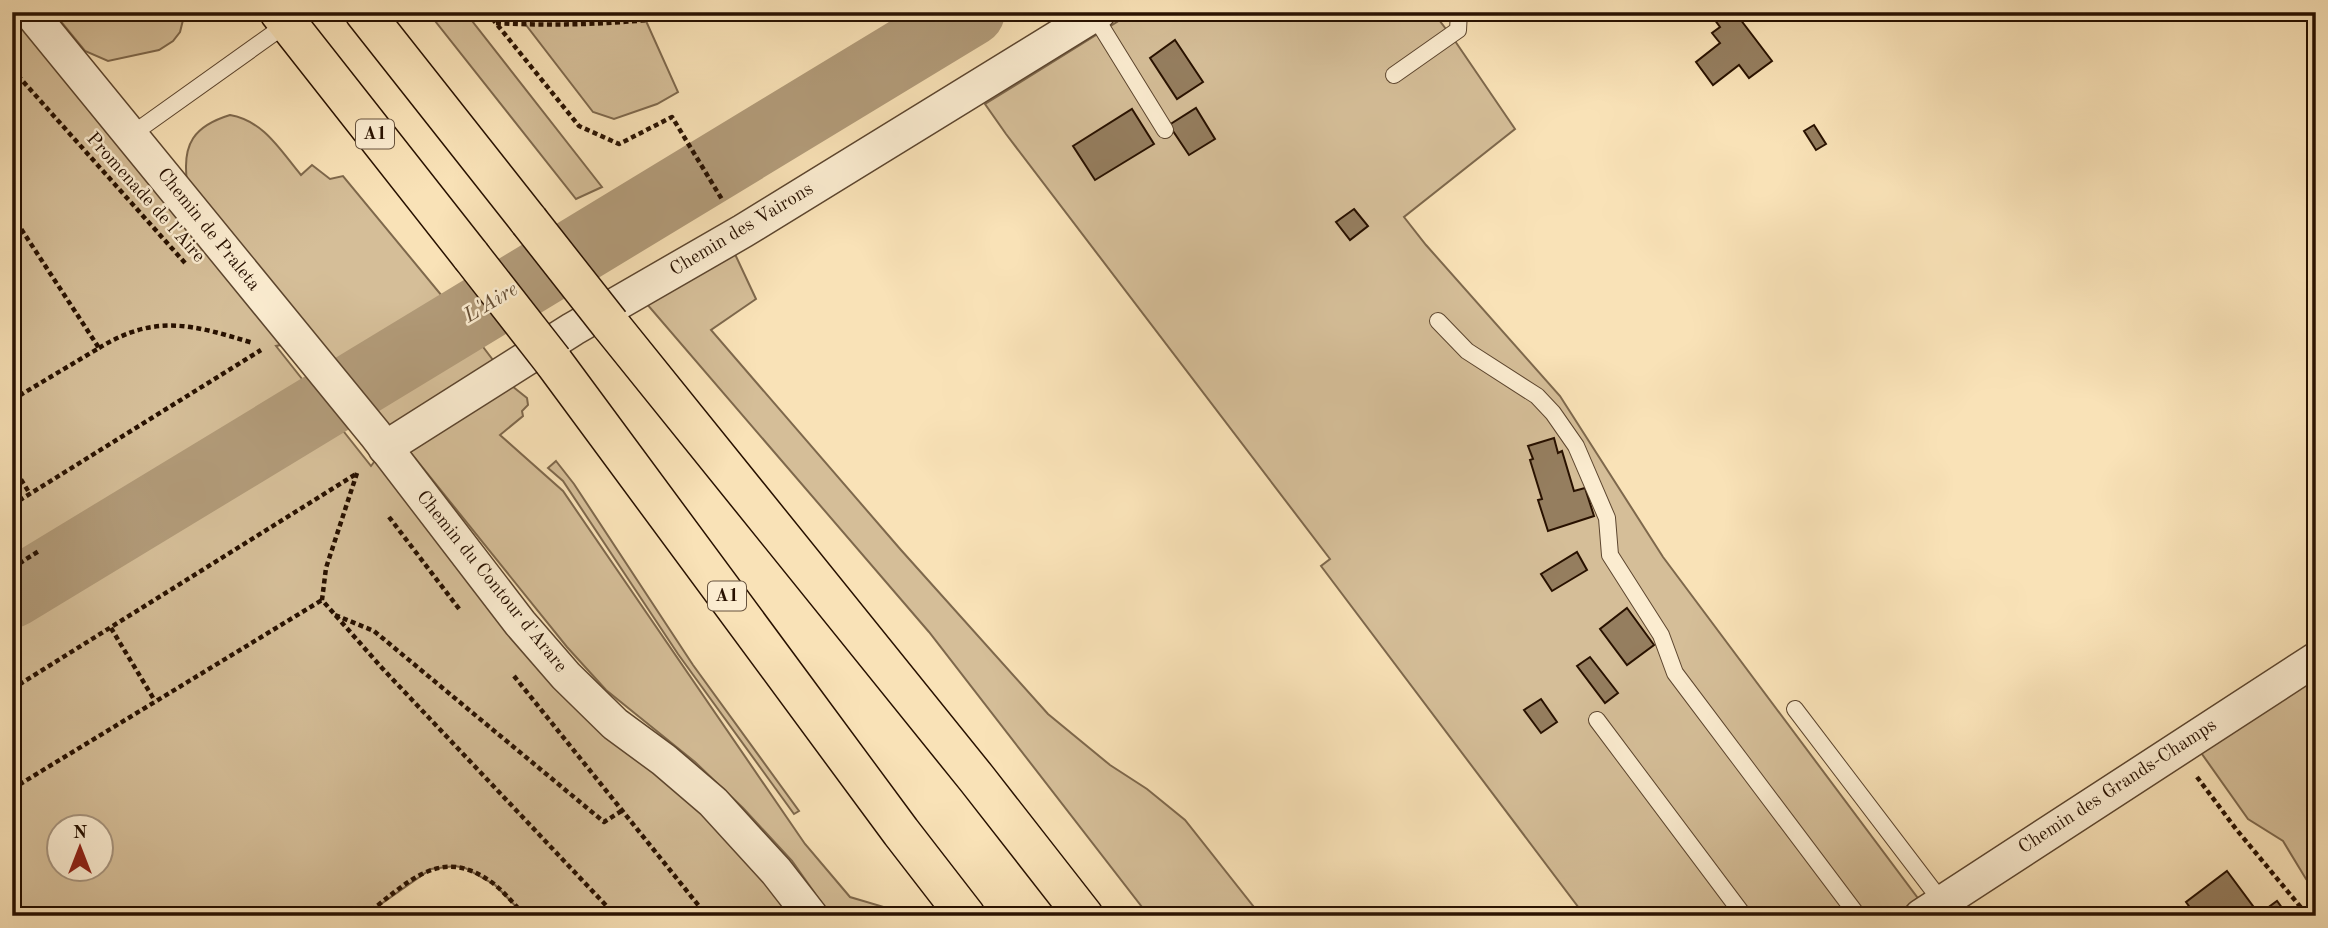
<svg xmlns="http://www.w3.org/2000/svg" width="2328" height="928" font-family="'Old Standard TT',serif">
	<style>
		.green { fill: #d5be98; stroke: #7e684c; stroke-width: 2; fill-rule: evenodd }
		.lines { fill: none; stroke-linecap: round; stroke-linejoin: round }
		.river { stroke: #b29b79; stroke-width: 68 }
		.building { fill: #957e5f; stroke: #281100; stroke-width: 2 }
		.lane-casing { stroke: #5c452e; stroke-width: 18 }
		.street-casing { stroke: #5c452e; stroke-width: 36 }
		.highway-casing { stroke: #281100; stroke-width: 41 }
		.path { stroke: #281100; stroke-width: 4.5; stroke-dasharray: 5 3.5; stroke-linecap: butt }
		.lane { stroke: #fbecd0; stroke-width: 16 }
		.street { stroke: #fbecd0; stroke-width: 33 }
		.highway { stroke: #f9e2b7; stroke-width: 38 }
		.highway-bridge-casing { stroke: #281100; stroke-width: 41; stroke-linecap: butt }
		.highway-bridge { stroke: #f9e2b7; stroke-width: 38 }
		.labels { text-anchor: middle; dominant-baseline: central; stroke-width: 5; stroke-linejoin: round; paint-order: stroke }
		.shield { fill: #fbecd0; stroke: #67533e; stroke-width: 2 }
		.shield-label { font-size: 18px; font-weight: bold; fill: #281100 }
		.street-label { font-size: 19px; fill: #281100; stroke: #fbecd0 }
		.water-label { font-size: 21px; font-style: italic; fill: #664f36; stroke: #fbecd0 }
	</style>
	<rect width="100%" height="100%" fill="#f9e2b7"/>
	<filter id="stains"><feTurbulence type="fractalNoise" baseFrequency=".00286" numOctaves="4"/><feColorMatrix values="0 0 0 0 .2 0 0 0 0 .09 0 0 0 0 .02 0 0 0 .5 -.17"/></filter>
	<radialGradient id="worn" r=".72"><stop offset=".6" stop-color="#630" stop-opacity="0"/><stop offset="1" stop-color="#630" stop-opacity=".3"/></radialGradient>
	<g class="green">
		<path d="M12,12h18l270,329 -24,5 95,120 14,-18 135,175 291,293h-286l-30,-31 -30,-17 -10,-2 -24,3 -67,47h-352zM60,827h42v42h-42z"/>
		<path d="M53,12h132l-5,20 -7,9 -14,9 -51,11 -23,-10z"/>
		<path d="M428,12h37l137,175 -26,12z"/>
		<path d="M516,12h126l36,80 -21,12 -43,15 -21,-7z"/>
		<path d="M1133,12h300l22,29 60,88 -111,88 22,28 134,151 103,161 257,344 -23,15h-312l-264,-350 9,-7 -324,-425 -21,-30z"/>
		<path d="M230,115c34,6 50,35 71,60l11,-10 18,14 13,-3 104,126 -110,66 -150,-187c-5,-37 7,-55 43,-66z"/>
		<path d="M734,252l22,47 -45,31 190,220 147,164 62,51 37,24 38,31 76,96h-112l-220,-284 -283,-329z"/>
		<path d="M477,339l19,25 -102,63h-8l-19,-23z"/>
		<path d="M512,386l15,12 1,7 -6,6 1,5 -23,19 63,56 242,353 45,53 34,10 7,9h-60l-39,-55 -49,-53 -48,-46 -89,-72 -39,-43 -157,-195z"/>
		<path d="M556,461l18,23 119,181 106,146 -5,3 -116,-160 -115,-173 -15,-13z"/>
		<path d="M2316,668v205l-10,6 -23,-38 -35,-22 -51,-72z"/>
	</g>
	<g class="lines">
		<path class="river" d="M12,594l959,-582"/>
	</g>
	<g class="building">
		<path d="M1709,12h17l5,7 6,-4 35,46 -23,17 -10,-13 -26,20 -17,-23 24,-19 -8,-10 8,-6z"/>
		<path d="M1175,40l28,42 -26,17 -27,-41z"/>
		<path d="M1196,108l19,31 -26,16 -20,-30z"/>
		<path d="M1132,109l22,35 -59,36 -22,-34z"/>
		<path d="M1814,125l12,19 -10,6 -12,-19z"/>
		<path d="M1354,209l14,17 -18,14 -14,-18z"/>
		<path d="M1554,438l4,15 4,-2 12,40 11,-3 9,28 -46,15 -10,-31 4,-1 -12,-39 3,-1 -5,-13z"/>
		<path d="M1577,552l10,18 -35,21 -11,-17z"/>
		<path d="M1627,608l27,37 -27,20 -27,-36z"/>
		<path d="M1590,657l28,36 -13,10 -28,-37z"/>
		<path d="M1541,699l16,23 -16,11 -17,-23z"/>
		<path d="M2227,871l32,43 18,-13 11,15h-92l-10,-14z"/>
	</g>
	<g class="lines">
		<g class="lane-casing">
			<g id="lane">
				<path d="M1094,15l71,115"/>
				<path d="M1394,75l64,-45 1,-18"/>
				<path d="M131,135l157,-112"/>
				<path d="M1438,321l29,30 70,45 16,17 23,33 31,72 3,37 51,80 14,38 183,243"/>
				<path d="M1795,709l147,193"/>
				<path d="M1597,720l147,196"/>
			</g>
		</g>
		<g class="street-casing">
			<g id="street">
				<path d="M30,12l345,422 145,189 46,53 49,48 49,36 49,42 63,69 35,45"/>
				<path d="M385,448l188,-119 170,-98 356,-219"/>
				<path d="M1921,916l395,-257"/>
			</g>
		</g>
		<g class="highway-casing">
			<g id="highway">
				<path d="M279,12l192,244"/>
				<path d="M364,12l165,209"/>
				<path d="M610,324l367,455 107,137"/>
				<path d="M553,361l348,471 65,84"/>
			</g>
		</g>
		<g class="path">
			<path d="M487,12l92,114 40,18 53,-27 51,84"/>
			<path d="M496,23c71,4 145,0 216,-11"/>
			<path d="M12,69l173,194"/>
			<path d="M12,215l87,133 -87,52"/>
			<path d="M99,348c57,-35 94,-23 154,-5"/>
			<path d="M12,465l18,29"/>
			<path d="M357,473l-31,95 -4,32 60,68 234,248"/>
			<path d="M12,505l249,-155"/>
			<path d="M389,517l71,93"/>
			<path d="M12,552l7,11"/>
			<path d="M12,568l27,-17"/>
			<path d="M335,615l39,16 230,191 19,-12"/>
			<path d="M111,628l44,73"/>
			<path d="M514,676l193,240"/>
			<path d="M12,689l344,-215"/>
			<path d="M2197,777l39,52 72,87"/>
			<path d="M12,789l310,-189"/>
			<path d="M364,916c43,-32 76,-73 130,-32 11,9 21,21 31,32"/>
		</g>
		<use href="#lane" class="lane"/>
		<use href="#street" class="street"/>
		<use href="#highway" class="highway"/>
		<g class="highway-bridge-casing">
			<g id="highway-bridge">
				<path d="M529,221l81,103"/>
				<path d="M471,256l82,105"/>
			</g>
		</g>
		<use href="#highway-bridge" class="highway-bridge"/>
	</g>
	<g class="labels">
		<g class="shield">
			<rect x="356" y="119.5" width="38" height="29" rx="5"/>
			<rect x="708" y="581.5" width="38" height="29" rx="5"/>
		</g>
		<g class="shield-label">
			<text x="375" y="134">A1</text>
			<text x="727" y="596">A1</text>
		</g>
		<g class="street-label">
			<text transform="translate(145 198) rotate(48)">Promenade de l'Aire</text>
			<text transform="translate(208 230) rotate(51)">Chemin de Praleta</text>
			<text transform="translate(742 230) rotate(-31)">Chemin des Vairons</text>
			<text transform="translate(491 582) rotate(51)">Chemin du Contour d'Arare</text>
			<text transform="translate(2118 787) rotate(-33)">Chemin des Grands-Champs</text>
		</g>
		<g class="water-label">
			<text transform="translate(491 303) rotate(-31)">L'Aire</text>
		</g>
	</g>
	<rect width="2328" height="928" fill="none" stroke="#f9e2b7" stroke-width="42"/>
	<rect x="14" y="14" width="2300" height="900" fill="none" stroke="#281100" stroke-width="3.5"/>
	<rect x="21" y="21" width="2286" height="886" fill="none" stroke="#281100" stroke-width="2"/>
	<g transform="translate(80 848)"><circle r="33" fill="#fbecd0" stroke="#a7947d" stroke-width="2"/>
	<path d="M0-5L12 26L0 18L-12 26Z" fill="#8f2418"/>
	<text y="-10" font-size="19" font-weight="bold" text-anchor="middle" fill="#281100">N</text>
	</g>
	<rect width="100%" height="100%" filter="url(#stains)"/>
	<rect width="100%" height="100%" fill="url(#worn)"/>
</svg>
